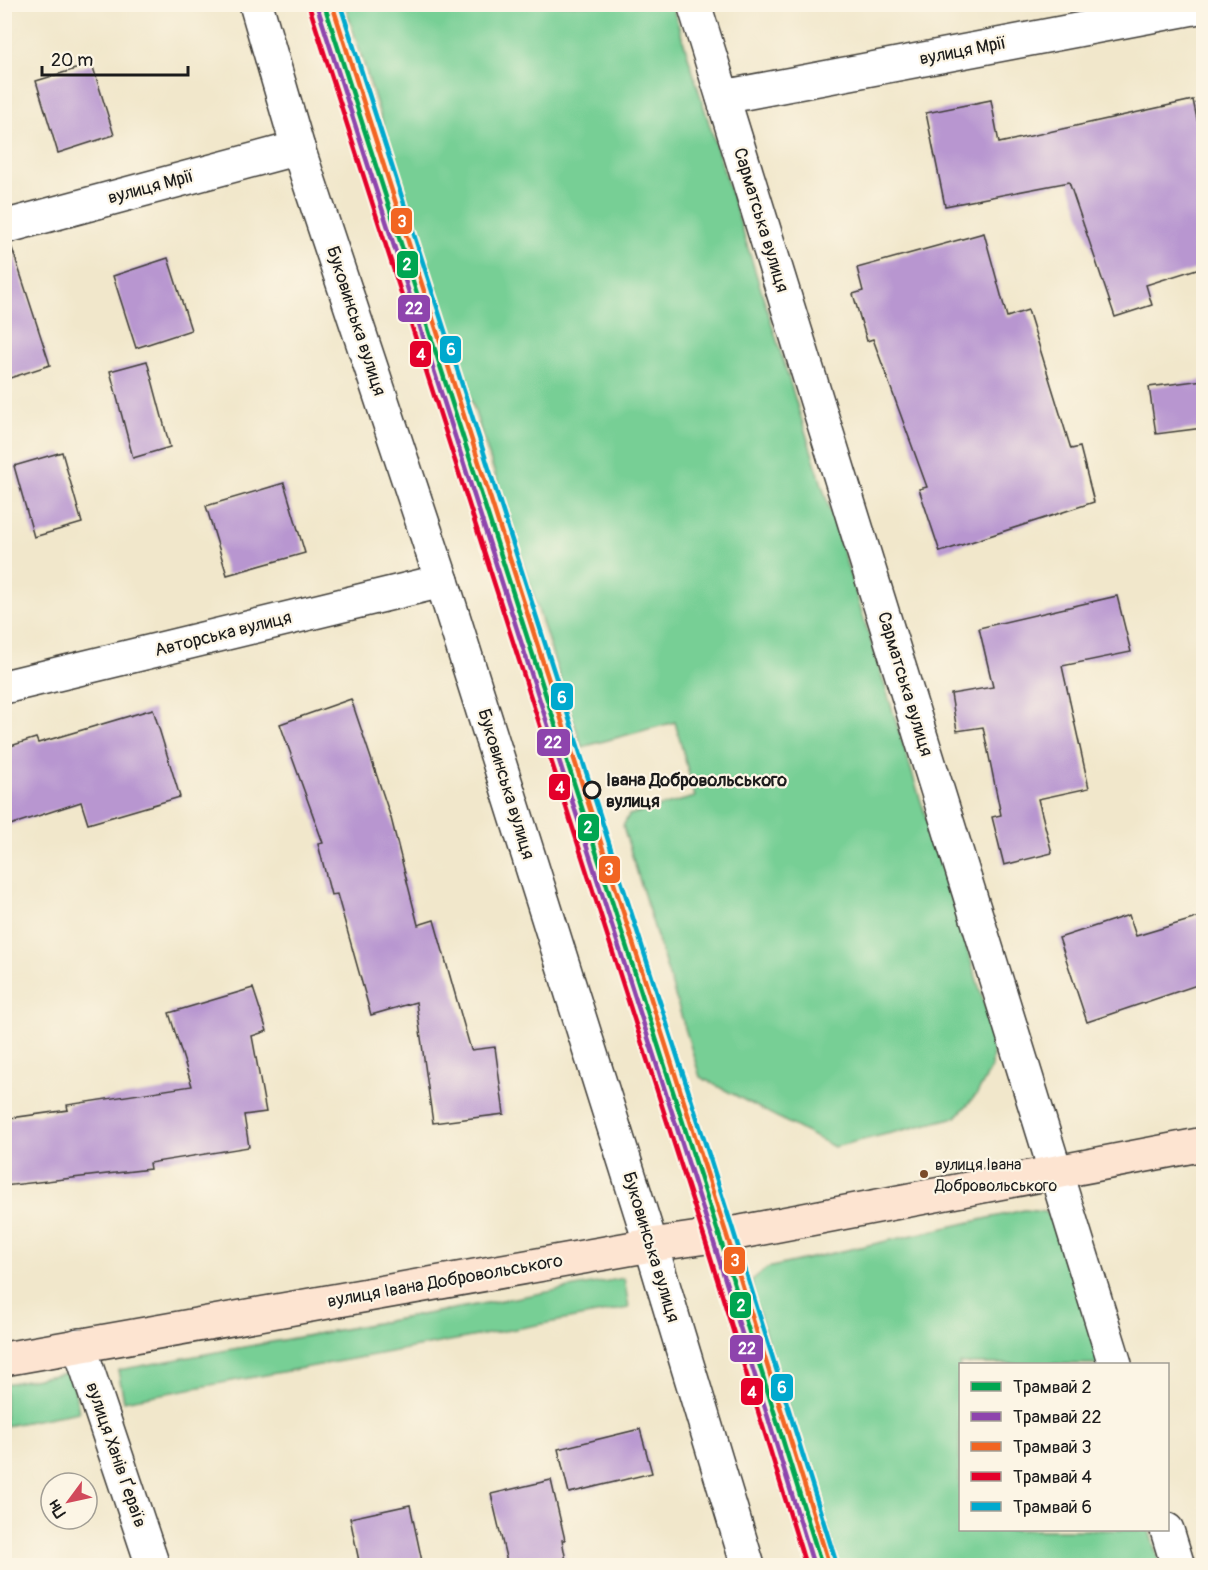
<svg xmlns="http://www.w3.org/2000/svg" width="1208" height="1570" font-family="Pangolin,sans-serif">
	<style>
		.green { fill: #77cf95; stroke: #4a7658; stroke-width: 1.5 }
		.building { fill: #b896d0 }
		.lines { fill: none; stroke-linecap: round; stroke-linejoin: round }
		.street-casing { stroke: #3c3a36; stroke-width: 36 }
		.secondary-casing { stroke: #3c3a36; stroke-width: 36 }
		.street { stroke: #fff; stroke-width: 33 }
		.secondary { stroke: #fde4d1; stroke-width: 33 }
		.tram-1-casing { stroke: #fcf5e5; stroke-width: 9 }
		.tram-2-casing { stroke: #fcf5e5; stroke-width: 9 }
		.tram-3-casing { stroke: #fcf5e5; stroke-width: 9 }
		.tram-4-casing { stroke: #fcf5e5; stroke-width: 9 }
		.tram-5-casing { stroke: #fcf5e5; stroke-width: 9 }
		.tram-1 { stroke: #00a651; stroke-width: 4.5 }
		.tram-2 { stroke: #8e44ad; stroke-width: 4.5 }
		.tram-3 { stroke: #f26522; stroke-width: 4.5 }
		.tram-4 { stroke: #e4002b; stroke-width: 4.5 }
		.tram-5 { stroke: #00a9ce; stroke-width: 4.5 }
		.stop-dot { fill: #fcf5e5; stroke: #1c1c1c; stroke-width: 3 }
		.bus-dot { fill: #7a4b2a; stroke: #fcf5e5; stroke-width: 2 }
		.labels { text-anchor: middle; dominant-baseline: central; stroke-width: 4.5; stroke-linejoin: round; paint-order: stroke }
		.bus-label { font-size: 16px; fill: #1c1c1c; stroke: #fcf5e5; text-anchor: start }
		.street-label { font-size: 18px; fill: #1c1c1c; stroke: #fcf5e5 }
		.stop-label { font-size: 18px; font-weight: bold; fill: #1c1c1c; stroke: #fcf5e5; text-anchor: start }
		.line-badge { stroke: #fcf5e5; stroke-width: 2 }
		.badge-label { font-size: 16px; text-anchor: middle; font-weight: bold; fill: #fff }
	</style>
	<rect width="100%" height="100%" fill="#fcf5e5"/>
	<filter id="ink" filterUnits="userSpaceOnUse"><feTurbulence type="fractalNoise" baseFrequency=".0167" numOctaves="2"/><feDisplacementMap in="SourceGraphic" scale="12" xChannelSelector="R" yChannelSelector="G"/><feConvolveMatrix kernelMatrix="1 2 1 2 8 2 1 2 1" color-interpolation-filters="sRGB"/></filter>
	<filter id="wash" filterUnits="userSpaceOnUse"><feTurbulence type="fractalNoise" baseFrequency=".008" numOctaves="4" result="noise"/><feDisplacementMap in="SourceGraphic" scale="24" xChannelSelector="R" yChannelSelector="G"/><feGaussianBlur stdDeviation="1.35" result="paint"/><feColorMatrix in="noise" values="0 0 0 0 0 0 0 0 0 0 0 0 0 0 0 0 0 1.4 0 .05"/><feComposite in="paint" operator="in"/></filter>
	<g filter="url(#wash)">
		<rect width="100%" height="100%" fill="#f1e7cb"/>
		<g class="green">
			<path d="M345,5h327l322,1030 -2,31 -15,28 -21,23 -122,30 -134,-70 -77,-251 6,-11 66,-18 -20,-75 -93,25z"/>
			<path d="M1024,1210l22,2 13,15 41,137h-140v166h189l11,35h-322l-85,-270 -1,-15 15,-12z"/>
			<path d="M624,1278l5,30 -505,93 -6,-31z"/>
			<path d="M71,1372l8,40 -74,14v-42z"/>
		</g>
		<g id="blocks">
			<g class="building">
				<path d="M92,64l22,71 -56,18 -22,-72z"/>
				<path d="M991,100l8,43 194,-43 10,47v120l-57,18 6,20 -37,12 -46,-135 -124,24 -19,-93z"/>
				<path d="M984,233l23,84 21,-7 43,139 9,-2 14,55 -154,50 -21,-63 8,-2 -54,-148 -6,2 -14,-47 10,-3 -6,-23z"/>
				<path d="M12,248l38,117 -46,15v-130z"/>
				<path d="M168,258l23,72 -55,18 -23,-72z"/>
				<path d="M147,361l23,86 -37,11 -23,-87z"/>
				<path d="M1203,380v48l-47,6 -7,-47z"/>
				<path d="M62,452l20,71 -48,14 -20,-71z"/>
				<path d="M284,483l21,70 -78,22 -21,-69z"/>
				<path d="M1117,596l14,56 -69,14 27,122 -51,11 14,54 -48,12 -12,-48 9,-2 -18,-88 -26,4 -6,-37 42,-7 -14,-59z"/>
				<path d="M351,699l40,119 27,107 16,-5 37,130 24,-3 9,67 -71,9 -17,-121 -45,13 -34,-121 -6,1 -13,-51 5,-1 -43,-119z"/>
				<path d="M153,709l27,88 -92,27 -7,-22 -77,25v-79l32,-10 2,5z"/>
				<path d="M1129,915l7,21 67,-20v67l-116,39 -28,-84z"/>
				<path d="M253,988l14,43 -15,5 14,76 -22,3 5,32 -100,16 1,6 -146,17v-67l64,-9 -1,-5 125,-19 -23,-73z"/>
				<path d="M640,1429l12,44 -83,20 -11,-44z"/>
				<path d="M551,1480l14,60h-3l5,26h-59l-17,-72z"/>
				<path d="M410,1505l13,61h-63l-10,-48z"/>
			</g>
		</g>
	</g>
	<g filter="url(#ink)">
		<use href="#blocks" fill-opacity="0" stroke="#3c3a36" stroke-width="1.5"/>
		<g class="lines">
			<g class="street-casing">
				<g id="street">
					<path d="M256,4l42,144 144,433 209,664 97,321"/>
					<path d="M694,4l421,1360"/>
					<path d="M723,97l481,-91"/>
					<path d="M4,227l294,-79"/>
					<path d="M4,687l438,-106"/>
					<path d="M79,1345l74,221"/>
					<path d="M1167,1530l11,36"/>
				</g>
			</g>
			<g class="secondary-casing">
				<path id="secondary" d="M4,1359l647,-114 90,-13 463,-88"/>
			</g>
			<use href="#street" class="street"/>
			<use href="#secondary" class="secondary"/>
			<g class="tram-1-casing">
				<path id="tram-1" d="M324,4l395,1231 103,331"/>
			</g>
			<g class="tram-2-casing">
				<path id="tram-2" d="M317,6l395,1231 102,329"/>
			</g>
			<g class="tram-3-casing">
				<path id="tram-3" d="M332,4l394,1229 103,331"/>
			</g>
			<g class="tram-4-casing">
				<path id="tram-4" d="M310,9l395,1231 101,326"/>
			</g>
			<g class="tram-5-casing">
				<path id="tram-5" d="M340,4l393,1226 103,332"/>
			</g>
			<use href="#tram-1" class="tram-1"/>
			<use href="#tram-2" class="tram-2"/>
			<use href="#tram-3" class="tram-3"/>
			<use href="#tram-4" class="tram-4"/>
			<use href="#tram-5" class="tram-5"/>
		</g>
	</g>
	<circle class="stop-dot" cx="592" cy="790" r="8"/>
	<circle class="bus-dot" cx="924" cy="1174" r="5"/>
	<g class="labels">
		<g class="bus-label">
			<text x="935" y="1165">вулиця Івана<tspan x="935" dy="21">Добровольського</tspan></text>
		</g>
		<g class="street-label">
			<text transform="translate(963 51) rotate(-11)">вулиця Мрії</text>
			<text transform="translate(151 187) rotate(-15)">вулиця Мрії</text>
			<text transform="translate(761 220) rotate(73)">Сарматська вулиця</text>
			<text transform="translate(356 321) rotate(72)">Буковинська вулиця</text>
			<text transform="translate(223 634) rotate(-14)">Авторська вулиця</text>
			<text transform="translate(905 684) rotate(73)">Сарматська вулиця</text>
			<text transform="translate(506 784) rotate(73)">Буковинська вулиця</text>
			<text transform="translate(651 1247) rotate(73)">Буковинська вулиця</text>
			<text transform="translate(445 1281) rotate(-10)">вулиця Івана Добровольського</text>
			<text transform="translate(116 1455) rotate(71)">вулиця Ханів Ґераїв</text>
		</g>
		<g class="stop-label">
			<text x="606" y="780">Івана Добровольського<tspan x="606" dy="21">вулиця</tspan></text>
		</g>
	</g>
	<g class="line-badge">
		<rect x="390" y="207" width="23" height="28" rx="6" fill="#f26522"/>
		<rect x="396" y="250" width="23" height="29" rx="6" fill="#00a651"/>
		<rect x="397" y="294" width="34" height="29" rx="6" fill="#8e44ad"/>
		<rect x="439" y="335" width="23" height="29" rx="6" fill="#00a9ce"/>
		<rect x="409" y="340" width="23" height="28" rx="6" fill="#e4002b"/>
		<rect x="550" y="682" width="24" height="29" rx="6" fill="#00a9ce"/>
		<rect x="536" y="728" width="35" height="29" rx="6" fill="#8e44ad"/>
		<rect x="548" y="773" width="23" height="28" rx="6" fill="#e4002b"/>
		<rect x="577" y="813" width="23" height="29" rx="6" fill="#00a651"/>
		<rect x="598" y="855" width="23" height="29" rx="6" fill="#f26522"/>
		<rect x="723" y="1246" width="23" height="29" rx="6" fill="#f26522"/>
		<rect x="729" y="1291" width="23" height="28" rx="6" fill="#00a651"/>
		<rect x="729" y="1334" width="35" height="29" rx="6" fill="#8e44ad"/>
		<rect x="770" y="1373" width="24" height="29" rx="6" fill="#00a9ce"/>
		<rect x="740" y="1377" width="24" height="29" rx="6" fill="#e4002b"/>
	</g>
	<g class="badge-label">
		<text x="402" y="227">3</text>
		<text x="407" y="270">2</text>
		<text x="414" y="314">22</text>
		<text x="451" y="355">6</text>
		<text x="421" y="360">4</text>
		<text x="562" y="703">6</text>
		<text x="553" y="748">22</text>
		<text x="560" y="793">4</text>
		<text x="588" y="833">2</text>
		<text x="609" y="875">3</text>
		<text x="735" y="1266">3</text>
		<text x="741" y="1311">2</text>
		<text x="747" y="1354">22</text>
		<text x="782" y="1393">6</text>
		<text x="752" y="1398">4</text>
	</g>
	<rect width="1208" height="1570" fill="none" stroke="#fcf5e5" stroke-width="24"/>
	<rect x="959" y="1363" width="210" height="168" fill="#fcf5e5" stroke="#a29e95" stroke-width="1.5"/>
	<rect x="971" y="1382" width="30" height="9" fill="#00a651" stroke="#a29e95" stroke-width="1.5"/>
	<text x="1013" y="1393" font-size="18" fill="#1c1c1c">Трамвай 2</text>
	<rect x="971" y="1412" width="30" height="9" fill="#8e44ad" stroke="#a29e95" stroke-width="1.5"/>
	<text x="1013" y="1423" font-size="18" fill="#1c1c1c">Трамвай 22</text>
	<rect x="971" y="1442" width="30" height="9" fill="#f26522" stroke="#a29e95" stroke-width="1.5"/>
	<text x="1013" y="1453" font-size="18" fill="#1c1c1c">Трамвай 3</text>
	<rect x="971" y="1472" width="30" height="9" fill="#e4002b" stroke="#a29e95" stroke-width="1.5"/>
	<text x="1013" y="1483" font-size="18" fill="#1c1c1c">Трамвай 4</text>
	<rect x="971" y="1502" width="30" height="9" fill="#00a9ce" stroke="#a29e95" stroke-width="1.5"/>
	<text x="1013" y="1513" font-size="18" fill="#1c1c1c">Трамвай 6</text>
	<g transform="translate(69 1501) rotate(237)"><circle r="28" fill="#fcf5e5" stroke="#a29e95" stroke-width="1.5"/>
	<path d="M0-4.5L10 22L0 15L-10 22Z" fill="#d1495b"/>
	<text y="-9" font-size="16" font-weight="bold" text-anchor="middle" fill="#1c1c1c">Пн</text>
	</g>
	<path d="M42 66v9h146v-9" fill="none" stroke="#1c1c1c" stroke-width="3"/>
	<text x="51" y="66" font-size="18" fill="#1c1c1c" stroke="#fcf5e5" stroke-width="4.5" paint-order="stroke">20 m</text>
</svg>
